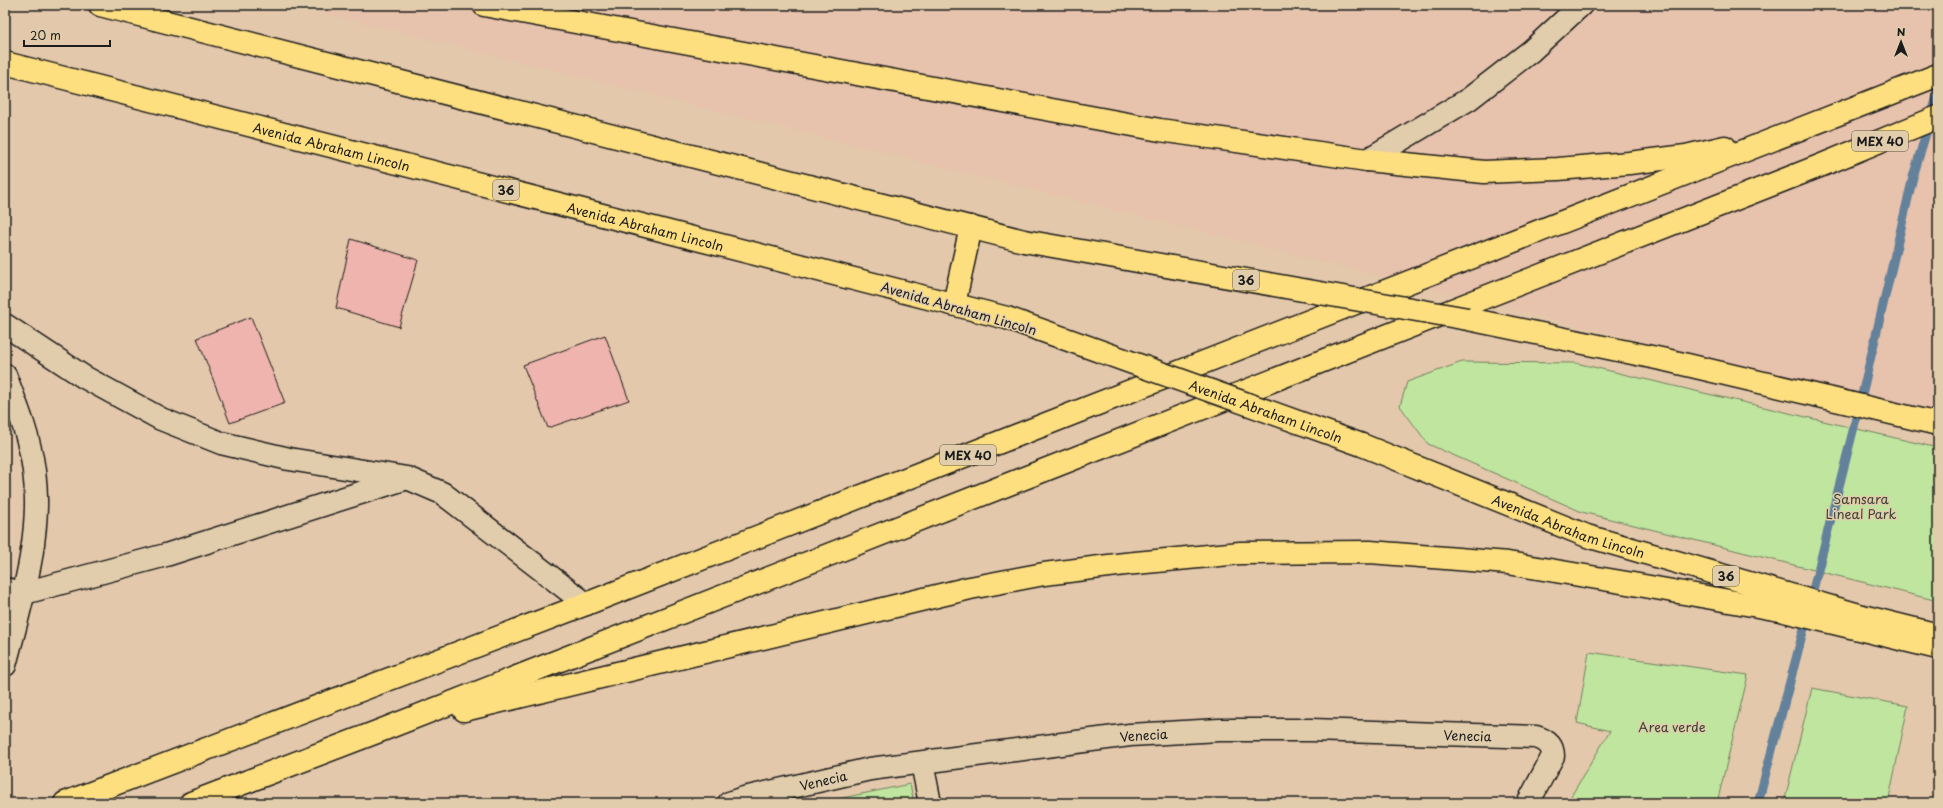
<svg xmlns="http://www.w3.org/2000/svg" width="1943" height="808" font-family="'Playpen Sans',sans-serif">
	<style>
		.built { fill: #e7c2ac }
		.green { fill: #c0e59f; stroke: #6e805e }
		.lines { fill: none; stroke-linecap: round; stroke-linejoin: round }
		.stream { stroke: #63819b; stroke-width: 9 }
		.building { fill: #efb4ad; stroke: #1c1c1c }
		.minor-casing { stroke: #1c1c1c; stroke-width: 25 }
		.major-casing { stroke: #1c1c1c; stroke-width: 25 }
		.highway-casing { stroke: #1c1c1c; stroke-width: 25 }
		.minor { stroke: #e1cdab; stroke-width: 22 }
		.major { stroke: #fedf80; stroke-width: 22 }
		.highway { stroke: #fedf80; stroke-width: 22 }
		.major-bridge-casing { stroke: #1c1c1c; stroke-width: 25; stroke-linecap: butt }
		.major-bridge { stroke: #fedf80; stroke-width: 22 }
		.labels { text-anchor: middle; dominant-baseline: central; stroke-width: 3; stroke-linejoin: round; paint-order: stroke }
		.shield { fill: #e1cdab; stroke: #575147; stroke-width: 1 }
		.shield-label { font-size: 12px; font-weight: bold; fill: #1c1c1c }
		.street-label { font-size: 13px; fill: #1c1c1c; stroke: #e1cdab }
		.park-label { font-size: 13px; fill: #3d4436; stroke: #e1cdab }
	</style>
	<rect width="100%" height="100%" fill="#e4c8ab"/>
	<filter id="ink" filterUnits="userSpaceOnUse"><feTurbulence type="fractalNoise" baseFrequency=".025" numOctaves="2"/><feDisplacementMap in="SourceGraphic" scale="8" xChannelSelector="R" yChannelSelector="G"/><feConvolveMatrix kernelMatrix="1 2 1 2 8 2 1 2 1" color-interpolation-filters="sRGB"/></filter>
	<g filter="url(#ink)">
		<path class="built" d="M292,5h1646v410z"/>
		<g class="green">
			<path d="M1462,362l114,1 362,85v153l-356,-89 -154,-68 -28,-38 7,-24z"/>
			<path d="M1589,652l159,23 -31,128h-150l43,-72 -33,-8z"/>
			<path d="M1812,688l96,18 -20,97h-104z"/>
			<path d="M910,784l4,19h-96z"/>
		</g>
		<g class="lines">
			<g class="stream">
				<path d="M1810,602l51,-203 52,-222 25,-84"/>
				<path d="M1758,803l49,-186"/>
			</g>
		</g>
		<g class="building">
			<path d="M351,239l67,21 -19,67 -63,-19z"/>
			<path d="M251,317l34,86 -55,20 -33,-85z"/>
			<path d="M605,335l24,65 -81,28 -25,-63z"/>
		</g>
		<g class="lines">
			<g class="minor-casing">
				<g id="minor">
					<path d="M1367,160l102,-61 62,-48 50,-46"/>
					<path d="M5,325l79,52 77,42 60,24 68,16 118,19 35,15 144,111"/>
					<path d="M5,375c12,31 25,63 29,96 9,63 -13,133 -29,194"/>
					<path d="M5,589l19,4 142,-38 238,-76"/>
					<path d="M922,763l8,40"/>
					<path id="s1" d="M729,803l15,-5 126,-29 260,-34 89,-5h91l226,7c10,3 17,8 17,19l-25,47"/>
				</g>
			</g>
			<g class="major-casing">
				<g id="major">
					<path d="M100,5l924,236"/>
					<path id="s2" d="M5,63l1002,255"/>
					<path d="M954,304l17,-77"/>
					<path d="M1468,319l198,41 272,64"/>
					<path id="s3" d="M1362,445l225,91 279,81 72,18"/>
				</g>
			</g>
			<g class="highway-casing">
				<g id="highway">
					<path d="M484,5l676,125 207,30 117,12 74,-3 71,-6 57,-7 39,-9"/>
					<path d="M464,710l506,-122 74,-14 81,-10 115,-11 130,-1 138,11 125,21 147,26 158,38"/>
					<path d="M65,803l521,-199 1352,-529"/>
					<path d="M191,803l191,-73 1440,-565 116,-48"/>
				</g>
			</g>
			<use href="#minor" class="minor"/>
			<use href="#major" class="major"/>
			<use href="#highway" class="highway"/>
			<g class="major-bridge-casing">
				<g id="major-bridge">
					<path d="M1024,241l444,78"/>
					<path id="s4" d="M1007,318l355,127"/>
				</g>
			</g>
			<use href="#major-bridge" class="major-bridge"/>
		</g>
	</g>
	<g class="labels">
		<g class="shield">
			<rect x="1852" y="131" width="56" height="20" rx="3"/>
			<rect x="493" y="180" width="26" height="20" rx="3"/>
			<rect x="1233" y="270" width="26" height="20" rx="3"/>
			<rect x="940" y="445" width="56" height="20" rx="3"/>
			<rect x="1713" y="566" width="26" height="20" rx="3"/>
		</g>
		<g class="shield-label">
			<text x="1880" y="141">MEX 40</text>
			<text x="506" y="190">36</text>
			<text x="1246" y="280">36</text>
			<text x="968" y="455">MEX 40</text>
			<text x="1726" y="576">36</text>
		</g>
		<g class="street-label">
			<text stroke="none"><textPath href="#s2" startOffset="337">Avenida Abraham Lincoln</textPath></text>
			<text stroke="none"><textPath href="#s2" startOffset="661">Avenida Abraham Lincoln</textPath></text>
			<text transform="translate(959 308) rotate(16)">Avenida Abraham Lincoln</text>
			<text stroke="none"><textPath href="#s4" startOffset="275">Avenida Abraham Lincoln</textPath></text>
			<text stroke="none"><textPath href="#s3" startOffset="222">Avenida Abraham Lincoln</textPath></text>
			<text stroke="none"><textPath href="#s1" startOffset="421">Venecia</textPath></text>
			<text stroke="none"><textPath href="#s1" startOffset="745">Venecia</textPath></text>
			<text stroke="none"><textPath href="#s1" startOffset="97">Venecia</textPath></text>
		</g>
		<g class="park-label">
			<text x="1861" y="498">Samsara<tspan x="1861" dy="15">Lineal Park</tspan></text>
			<text x="1672" y="726">Area verde</text>
		</g>
	</g>
	<rect width="1943" height="808" fill="none" stroke="#e1cdab" stroke-width="20"/>
	<rect x="10" y="10" width="1923" height="788" fill="none" stroke="#1c1c1c" stroke-width="1.5" filter="url(#ink)"/>
	<g transform="translate(1901 42)" stroke="#e1cdab" stroke-width="3" paint-order="stroke">
	<path d="M0-3L7 15L0 10L-7 15Z" fill="#1c1c1c"/>
	<text y="-6" font-size="11" font-weight="bold" text-anchor="middle" fill="#1c1c1c">N</text>
	</g>
	<path d="M24 40v6h86v-6" fill="none" stroke="#1c1c1c" stroke-width="2"/>
	<text x="30" y="40" font-size="12" fill="#1c1c1c" stroke="#e1cdab" stroke-width="3" paint-order="stroke">20 m</text>
</svg>
